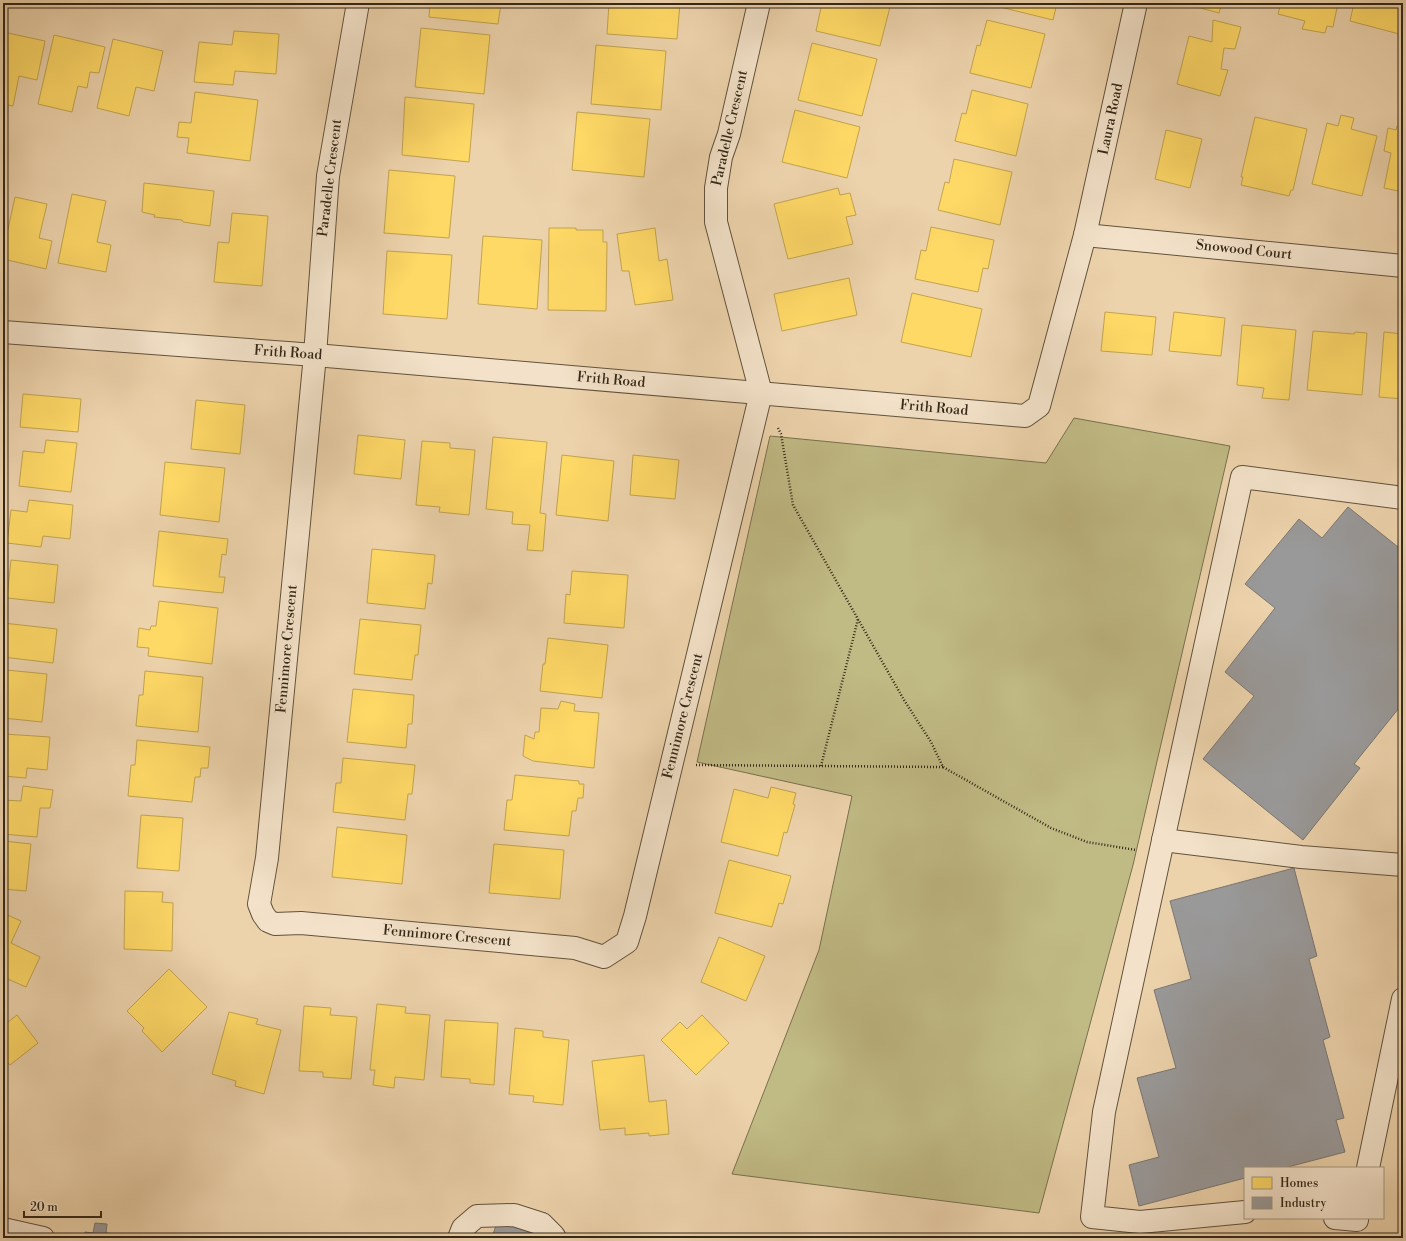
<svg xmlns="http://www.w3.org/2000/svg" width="1406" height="1241" font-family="'Libre Bodoni',serif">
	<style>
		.green { fill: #c0ba84; stroke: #7a704e }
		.homes { fill: #ffd966; stroke: #c2a44f }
		.industry { fill: #999; stroke: #7a7772 }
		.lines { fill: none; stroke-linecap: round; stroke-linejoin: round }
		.minor-casing { stroke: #62523d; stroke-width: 24 }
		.path { stroke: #332718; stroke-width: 2.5; stroke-dasharray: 1 2; stroke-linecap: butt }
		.minor { stroke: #f3e2c9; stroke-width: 22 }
		.labels { text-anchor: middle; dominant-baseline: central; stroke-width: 4; stroke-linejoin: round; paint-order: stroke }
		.street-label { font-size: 14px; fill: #332718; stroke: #f3e2c9 }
	</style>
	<rect width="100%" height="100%" fill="#edd3ac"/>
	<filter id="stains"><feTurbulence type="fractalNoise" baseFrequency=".005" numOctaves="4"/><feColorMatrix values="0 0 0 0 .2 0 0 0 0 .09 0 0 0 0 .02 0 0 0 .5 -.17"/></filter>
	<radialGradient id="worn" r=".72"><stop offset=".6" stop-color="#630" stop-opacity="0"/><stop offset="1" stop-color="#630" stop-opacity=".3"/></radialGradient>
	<path class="green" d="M1074,418l156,28 -97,419 -94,348 -307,-39 87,-224 33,-154 -155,-34 73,-326 276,27z"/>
	<g class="homes">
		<path d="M430,3h71l-3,21 -69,-7z"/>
		<path d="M609,3h71l-3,36 -70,-5z"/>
		<path d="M822,3h69l-11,43 -64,-15z"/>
		<path d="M1001,3h56l-4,17 -53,-13z"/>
		<path d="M1193,3h29l-3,10 -26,-7z"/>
		<path d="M1281,3h57l-5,24 -6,-1 -2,7 -23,-4 3,-8 -27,-7z"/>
		<path d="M1354,3h49v32l-53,-14z"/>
		<path d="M987,20l58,14 -14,54 -61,-15 7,-28 3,1z"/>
		<path d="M1213,20l28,7 -6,22 -11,-1 -3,21 7,1 -8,26 -43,-12 12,-48 23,6z"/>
		<path d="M421,28l69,7 -6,59 -69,-7z"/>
		<path d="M234,31l45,3 -3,40 -41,-3 -2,14 -39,-3 5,-40 33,3z"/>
		<path d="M3,32l42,9 -8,39 -18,-4 -6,30 -10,-2z"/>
		<path d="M54,35l51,12 -6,26 -9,-1 -3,16 -9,-2 -6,26 -34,-8z"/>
		<path d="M113,39l50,12 -9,40 -18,-4 -7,29 -32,-8z"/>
		<path d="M812,43l65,16 -15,57 -64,-16z"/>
		<path d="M596,45l70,6 -5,59 -70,-6z"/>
		<path d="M972,90l56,14 -12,52 -61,-15 7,-28 4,1z"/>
		<path d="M195,92l63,8 -8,61 -63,-8 2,-15 -12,-1 2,-15 12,1z"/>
		<path d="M405,97l69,7 -5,58 -67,-7z"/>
		<path d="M795,110l65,17 -13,51 -65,-16z"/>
		<path d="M577,112l73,7 -6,58 -72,-7z"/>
		<path d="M1341,115l13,3 -3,11 26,7 -15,60 -50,-12 15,-61 11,3z"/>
		<path d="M1255,117l52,12 -14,61h-2l-2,6 -48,-11 2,-8h-2z"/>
		<path d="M1397,126l6,2v64l-19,-4 7,-35 -7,-2 4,-23 8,2z"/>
		<path d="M1166,130l36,9 -12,49 -35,-9z"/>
		<path d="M954,159l58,13 -12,53 -62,-15 7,-28 4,1z"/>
		<path d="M389,170l66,6 -6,62 -65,-5z"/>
		<path d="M144,183l70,8 -4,35 -27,-4 -1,-2 -28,-3 1,-2 -13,-3z"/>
		<path d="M838,188l2,7 10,-2 6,22 -10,2 7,27 -65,15 -14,-55z"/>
		<path d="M72,194l34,7 -9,41 14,3 -5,27 -48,-9z"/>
		<path d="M15,197l32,7 -8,34 13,3 -6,28 -43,-10v-7z"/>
		<path d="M232,213l36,3 -6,70 -48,-4 4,-40 11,1z"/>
		<path d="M931,227l63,13 -6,29 -5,-1 -5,24 -63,-13 6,-29 5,1z"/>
		<path d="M549,228h27v2h27v12h4l-1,69 -58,-1z"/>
		<path d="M655,228l4,33 8,-2 6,41 -38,5 -6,-34h-7l-5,-37z"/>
		<path d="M483,236l59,4 -5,69 -59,-5z"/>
		<path d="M387,251l65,4 -5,64 -64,-5z"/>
		<path d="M849,278l8,37 -75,16 -8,-37z"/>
		<path d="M912,293l70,16 -11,48 -70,-15z"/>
		<path d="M1105,312l51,5 -4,38 -51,-4z"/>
		<path d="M1174,312l51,6 -4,38 -52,-5z"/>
		<path d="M1242,325l54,5 -7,70 -27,-2 2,-10 -27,-3z"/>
		<path d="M1313,331l41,3 1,-2 12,1 -5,62 -55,-5z"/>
		<path d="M1384,332l19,2v65l-24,-2z"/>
		<path d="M23,394l58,5 -3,33 -58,-5z"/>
		<path d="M196,400l49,5 -5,49 -49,-5z"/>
		<path d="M358,435l47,5 -4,39 -47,-5z"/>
		<path d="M493,437l54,5 -7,71 6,1 -3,37 -16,-1 3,-25 -18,-1 1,-12 -27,-3z"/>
		<path d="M46,440l31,3 -6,49 -52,-6 4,-35 21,2z"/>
		<path d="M422,441l28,2v5l25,2 -6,65 -30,-3 1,-5 -24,-2z"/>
		<path d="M562,455l52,6 -6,60 -52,-6z"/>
		<path d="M633,455l46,5 -4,39 -45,-4z"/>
		<path d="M165,462l60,6 -6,54 -59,-7z"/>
		<path d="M29,500l44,5 -3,34 -27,-3 -2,11 -34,-4 4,-33 16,2z"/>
		<path d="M159,531l69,8 -2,16 -4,-1 -3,23h6l-2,16 -70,-7z"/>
		<path d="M372,549l63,6 -3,29 -4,-1 -3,26 -58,-6z"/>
		<path d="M11,560l47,5 -4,38 -47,-5z"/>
		<path d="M572,571l56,4 -4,53 -60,-5 2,-29 4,1z"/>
		<path d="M159,601l59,7 -6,56 -64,-8 1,-8 -12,-1 2,-19 11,2 1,-4h5z"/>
		<path d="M360,619l61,6 -3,30h-3l-3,25 -58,-6z"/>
		<path d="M3,623l54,6 -4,34 -50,-6z"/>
		<path d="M548,638l60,7 -6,53 -62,-7 3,-27h2z"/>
		<path d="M6,670l41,4 -5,48 -39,-4v-40h2z"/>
		<path d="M145,671l58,6 -5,55 -62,-6 3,-31h4z"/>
		<path d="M353,689l61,6 -2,29h-4l-2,24 -59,-6z"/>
		<path d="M561,701l14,3 -1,7 25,2 -5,55 -61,-7 -10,-5 2,-21 9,4 1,-7h4l2,-24 17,1z"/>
		<path d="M4,734l46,3 -3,33 -20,-2 -1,10 -23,-2z"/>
		<path d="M137,740l73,7 -2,21h-7l-1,9h-5l-3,25 -64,-6 3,-31h4z"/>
		<path d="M343,758l72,7 -3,29h-4l-3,26 -72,-8 3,-29h5z"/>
		<path d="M515,775l64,6v3h5l-1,14h-5l-2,13h-4l-3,25 -65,-6 3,-30h5z"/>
		<path d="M23,786l30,4 -3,18h-10l-3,29 -34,-3v-34l18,1z"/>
		<path d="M771,787l25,6 -3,11 2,1 -8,28 -3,-1 -6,24 -57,-14 13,-53 34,9z"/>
		<path d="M141,815l42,3 -4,53 -42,-3z"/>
		<path d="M337,827l70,8 -5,49 -70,-7z"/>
		<path d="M3,841l28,3 -5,47 -23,-2z"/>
		<path d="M494,844l70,6 -4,49 -71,-6z"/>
		<path d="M729,860l62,16 -8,28 -4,-1 -7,24 -57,-14z"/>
		<path d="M125,891l38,1 -1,10 11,1 -1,48 -48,-2z"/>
		<path d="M3,913l18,8 -10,22 29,14 -14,30 -23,-10z"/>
		<path d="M719,937l46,19 -19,45 -45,-19z"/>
		<path d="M169,969l38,38 -45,45 -20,-21 2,-3 -17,-17z"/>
		<path d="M377,1004l29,3 -1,6 25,2 -6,65 -29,-3 -1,11 -21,-3 2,-15h-5z"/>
		<path d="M304,1006l27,2 -1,7 27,2 -6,62 -28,-2v-5l-24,-1z"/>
		<path d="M229,1012l29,7 -2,5 25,6 -17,64 -29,-8 1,-5 -24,-7z"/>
		<path d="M17,1015l21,28 -28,22 -7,-8v-31z"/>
		<path d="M702,1015l27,28 -33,32 -35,-35 19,-18 7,7z"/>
		<path d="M445,1020l53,3 -4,62 -24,-2v-4l-29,-2z"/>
		<path d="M515,1028l28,3v6l26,3 -6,65 -30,-3 1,-6 -25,-2z"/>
		<path d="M644,1055l5,47 17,-2 3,34 -20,2v-3l-24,2v-7l-25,2 -8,-69z"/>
	</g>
	<g class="industry">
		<path d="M1348,507l55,44v138l-4,6 4,3v5l-49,61 6,4 -57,72 -100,-81 51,-63 -29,-24 50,-64 -30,-24 54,-65 23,19z"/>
		<path d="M1294,868l23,88 -8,3 21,78 -7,3 21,78 -8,2 9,32 -61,16h-39v10l-106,28 -10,-41 30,-8 -22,-79 39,-10 -22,-78 37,-11 -21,-78z"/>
		<path d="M95,1223l12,1 -1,9 58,5h-80l1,-6 8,1z"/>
		<path d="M500,1223l29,7 3,7 8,1h-48l3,-10z"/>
	</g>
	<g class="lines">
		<g class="minor-casing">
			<g id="minor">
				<path d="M358,3l-30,173 -13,179 -48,503 -8,46 4,10 5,7 7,3 26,-1 274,25 29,9 23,-15 8,-26 126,-523 -45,-171v-34l5,-31 8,-23 30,-131"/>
				<path d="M1085,235l318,31"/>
				<path d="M3,332l312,23 710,61 14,-10 46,-171 51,-232"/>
				<path d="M1163,840l138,17 102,8"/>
				<path d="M1368,1168l35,-169"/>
				<path d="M1245,1212l-105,10 -48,-5 12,-105 138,-635 161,21"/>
				<path d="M1335,1218l22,2v-2"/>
				<path d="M3,1229l40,9"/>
				<path d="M459,1238l4,-10 14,-12 37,-1 28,9 11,11 2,3"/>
			</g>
		</g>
		<g class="path">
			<path d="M778,428l3,6 12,71 111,195 27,42 12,25 108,61 36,14 49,8"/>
			<path d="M696,765l247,2"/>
			<path d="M821,766l37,-147"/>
		</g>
		<use href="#minor" class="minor"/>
	</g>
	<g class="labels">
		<g class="street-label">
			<text transform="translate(1111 119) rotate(-78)">Laura Road</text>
			<text transform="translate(730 128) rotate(-77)">Paradelle Crescent</text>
			<text transform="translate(330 178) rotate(-83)">Paradelle Crescent</text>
			<text transform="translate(1244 250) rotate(6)">Snowood Court</text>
			<text transform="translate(288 353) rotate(4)">Frith Road</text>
			<text transform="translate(611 380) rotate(5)">Frith Road</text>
			<text transform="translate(934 408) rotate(5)">Frith Road</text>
			<text transform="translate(287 649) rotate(-85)">Fennimore Crescent</text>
			<text transform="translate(683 716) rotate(-76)">Fennimore Crescent</text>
			<text transform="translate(447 936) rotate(5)">Fennimore Crescent</text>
		</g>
	</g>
	<rect width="1406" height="1241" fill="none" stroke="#edd3ac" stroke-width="16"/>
	<rect x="4" y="4" width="1398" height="1233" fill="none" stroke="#332718" stroke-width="2"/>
	<rect x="8" y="8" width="1390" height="1225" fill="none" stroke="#332718"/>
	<rect x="1244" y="1167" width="140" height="52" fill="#f3e2c9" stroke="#a69782"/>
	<rect x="1252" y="1177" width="20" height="12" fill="#ffd966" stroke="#a69782"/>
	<text x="1280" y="1187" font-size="12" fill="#332718">Homes</text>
	<rect x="1252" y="1197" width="20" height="12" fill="#999999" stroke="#a69782"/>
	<text x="1280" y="1207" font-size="12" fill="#332718">Industry</text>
	<path d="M24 1211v6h77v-6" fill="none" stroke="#332718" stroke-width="2"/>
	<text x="30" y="1211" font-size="12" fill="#332718" stroke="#f3e2c9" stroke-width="3" paint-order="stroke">20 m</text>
	<rect width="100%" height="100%" filter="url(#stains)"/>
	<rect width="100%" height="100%" fill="url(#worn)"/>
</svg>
